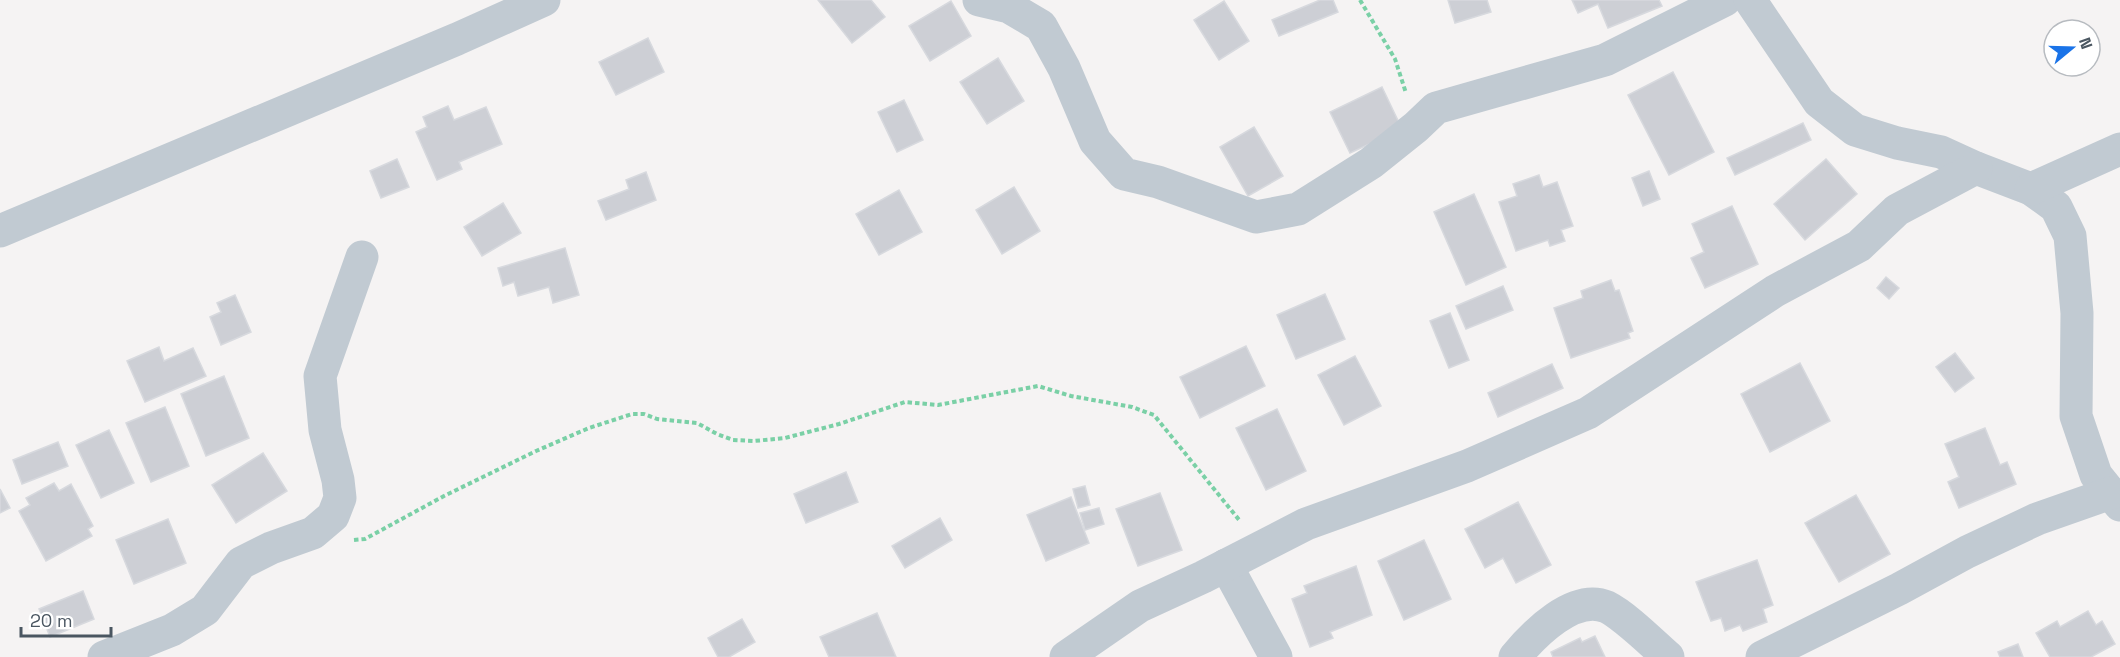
<svg xmlns="http://www.w3.org/2000/svg" width="2120" height="657" font-family="'Space Grotesk',sans-serif">
	<style>
		.building { fill: #cdcfd5; stroke: #d7d9de; stroke-width: 1.5 }
		.lines { fill: none; stroke-linecap: round; stroke-linejoin: round }
		.path { stroke: #7ad0a6; stroke-width: 4; stroke-dasharray: 4.5 3; stroke-linecap: butt }
		.street { stroke: #c1cad2; stroke-width: 33 }
	</style>
	<rect width="100%" height="100%" fill="#f5f3f3"/>
	<g class="building">
		<path d="M818,0h53l14,17 -33,26z"/>
		<path d="M1320,0h13l5,12 -59,24 -7,-16z"/>
		<path d="M1448,0h39l4,12 -36,11z"/>
		<path d="M1572,0h87l3,6 -54,22 -10,-24 -20,9z"/>
		<path d="M951,1l20,35 -41,25 -21,-35z"/>
		<path d="M1224,1l25,40 -30,19 -25,-40z"/>
		<path d="M648,38l16,34 -48,23 -17,-33z"/>
		<path d="M998,58l26,43 -37,23 -27,-42z"/>
		<path d="M1673,72l41,80 -45,23 -41,-80z"/>
		<path d="M1382,87l20,42 -52,24 -20,-41z"/>
		<path d="M904,100l19,40 -26,12 -19,-40z"/>
		<path d="M448,106l6,14 32,-13 16,37 -43,18 3,7 -25,11 -21,-48 11,-5 -4,-10z"/>
		<path d="M1803,123l8,17 -76,35 -8,-17z"/>
		<path d="M1254,127l29,49 -35,20 -28,-49z"/>
		<path d="M397,159l12,28 -28,11 -11,-27z"/>
		<path d="M1826,159l31,35 -52,46 -31,-36z"/>
		<path d="M1649,171l11,28 -17,7 -11,-28z"/>
		<path d="M646,172l10,28 -50,20 -8,-19 31,-12 -3,-9z"/>
		<path d="M1539,175l4,12 14,-5 16,44 -12,4 4,11 -15,5 -2,-6 -32,11 -17,-49 18,-6 -4,-12z"/>
		<path d="M1014,187l26,44 -38,23 -26,-44z"/>
		<path d="M899,190l23,42 -43,23 -23,-41z"/>
		<path d="M1474,194l32,73 -40,18 -32,-73z"/>
		<path d="M503,203l18,30 -39,23 -18,-29z"/>
		<path d="M1732,206l26,58 -53,24 -14,-30 13,-6 -12,-28z"/>
		<path d="M565,248l14,47 -26,8 -4,-16 -31,9 -4,-14 -11,4 -5,-18z"/>
		<path d="M1886,277l13,11 -10,11 -12,-11z"/>
		<path d="M1611,280l4,11 4,-1 14,41 -5,2 2,5 -59,20 -17,-50 29,-10 -2,-7z"/>
		<path d="M1503,286l10,24 -47,19 -10,-23z"/>
		<path d="M1325,294l20,45 -49,20 -19,-44z"/>
		<path d="M235,295l16,37 -30,13 -11,-28 11,-5 -4,-9z"/>
		<path d="M1450,313l19,47 -20,8 -19,-47z"/>
		<path d="M1246,346l19,40 -65,32 -20,-41z"/>
		<path d="M159,347l5,14 29,-13 13,28 -61,26 -18,-41z"/>
		<path d="M1955,353l19,25 -19,14 -19,-25z"/>
		<path d="M1355,356l26,50 -37,19 -26,-50z"/>
		<path d="M1800,363l30,58 -60,31 -29,-58z"/>
		<path d="M1552,364l11,24 -65,29 -10,-24z"/>
		<path d="M224,376l25,62 -43,18 -25,-62z"/>
		<path d="M165,407l24,59 -38,16 -25,-59z"/>
		<path d="M1277,409l29,62 -40,19 -30,-62z"/>
		<path d="M1985,428l15,37 7,-3 9,22 -57,24 -11,-26 11,-5 -14,-33z"/>
		<path d="M109,430l25,53 -33,15 -25,-53z"/>
		<path d="M58,442l10,24 -46,18 -9,-24z"/>
		<path d="M263,453l24,38 -51,32 -24,-38z"/>
		<path d="M846,472l12,30 -52,21 -12,-29z"/>
		<path d="M54,483l5,8 12,-7 22,42 -5,3 4,7 -46,25 -27,-50 11,-6 -4,-7z"/>
		<path d="M1085,486l5,19 -12,3 -5,-19z"/>
		<path d="M0,489l10,19 -10,5z"/>
		<path d="M1160,493l22,57 -44,16 -22,-57z"/>
		<path d="M1856,495l34,59 -51,28 -34,-59z"/>
		<path d="M1071,497l18,46 -43,18 -19,-46z"/>
		<path d="M1518,502l33,63 -35,18 -13,-25 -18,10 -20,-39z"/>
		<path d="M1099,508l5,16 -19,6 -5,-17z"/>
		<path d="M940,518l12,22 -47,28 -13,-22z"/>
		<path d="M168,519l18,44 -52,21 -18,-44z"/>
		<path d="M1424,540l27,59 -47,21 -26,-59z"/>
		<path d="M1757,560l16,45 -10,4 4,13 -24,9 -3,-6 -15,6 -4,-13 -10,3 -15,-39z"/>
		<path d="M1356,566l16,49 -42,17 3,6 -23,9 -18,-48 15,-6 -3,-7z"/>
		<path d="M83,591l11,28 -44,18 -11,-28z"/>
		<path d="M2088,611l8,14 6,-4 13,23 -24,13h-41l-14,-24 21,-12 3,6z"/>
		<path d="M877,613l19,44h-67l-9,-20z"/>
		<path d="M742,619l13,23 -26,15h-11l-10,-19z"/>
		<path d="M1595,636l10,21h-52l-2,-5 29,-14 2,4z"/>
		<path d="M2018,644l5,13h-23l-2,-5z"/>
	</g>
	<g class="lines">
		<g class="path">
			<path d="M1360,0l35,59 11,34"/>
			<path d="M354,540l11,-1 79,-43 92,-45 53,-23 43,-14h12l13,5 40,4 20,11 16,6 21,1 31,-3 54,-14 66,-22 33,3 100,-19 33,10 61,11 22,8 86,106"/>
		</g>
		<g class="street">
			<path d="M979,0l30,7 32,19 23,42 31,73 29,33 34,8 98,35 42,-8 73,-46 45,-36 20,-19 169,-48 120,-60"/>
			<path d="M1750,0l69,102 36,28 42,13 44,9 35,16 55,21 25,18 14,29 7,77 -1,103 20,59 24,30"/>
			<path d="M2031,189l89,-40"/>
			<path d="M0,231l457,-192 87,-39"/>
			<path d="M1226,565l50,92"/>
			<path d="M104,657l68,-27 33,-20 36,-47 30,-15 42,-15 20,-17 7,-18 -2,-18 -13,-50 -5,-54 42,-119"/>
			<path d="M1066,657l74,-51 63,-29 103,-53 161,-58 121,-53 187,-122 84,-45 38,-36 79,-42"/>
			<path d="M1515,657c19,-23 59,-64 92,-50 18,9 45,36 61,50"/>
			<path d="M1762,657l137,-68 68,-37 70,-33 74,-26"/>
		</g>
	</g>
	<g transform="translate(2072 48) rotate(71)"><circle r="28" fill="#ffffff" stroke="#b7bbc0" stroke-width="1.5"/>
	<path d="M0-4.5L10 22L0 15L-10 22Z" fill="#1a73e8"/>
	<text y="-9" font-size="16" font-weight="bold" text-anchor="middle" fill="#4a5661">N</text>
	</g>
	<path d="M21 627v9h90v-9" fill="none" stroke="#4a5661" stroke-width="3"/>
	<text x="30" y="627" font-size="18" fill="#4a5661" stroke="#ffffff" stroke-width="4.5" paint-order="stroke">20 m</text>
</svg>
